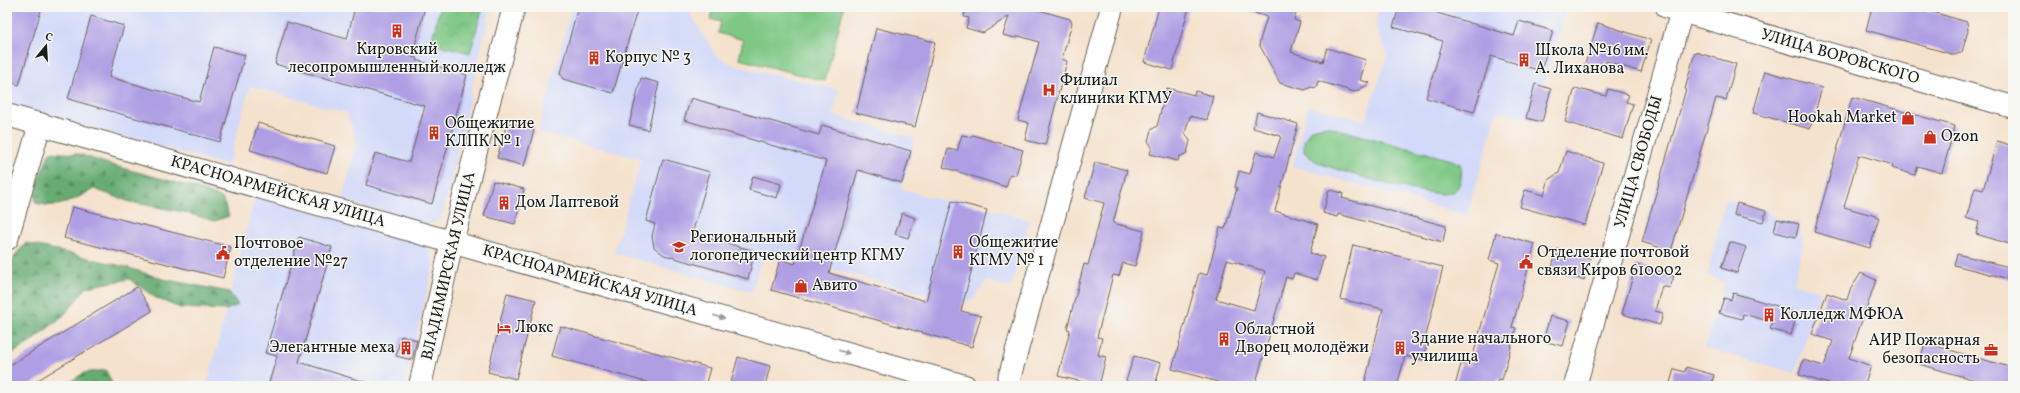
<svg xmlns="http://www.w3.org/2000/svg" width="2020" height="393" font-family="Vollkorn,serif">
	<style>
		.built { fill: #d2d9f9 }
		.forest { fill: url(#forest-firs); stroke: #416447 }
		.park { fill: url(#park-crowns); stroke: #4d7250 }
		.garden { fill: #7ec784; stroke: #4d7250 }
		.building { fill: #af9ee4; fill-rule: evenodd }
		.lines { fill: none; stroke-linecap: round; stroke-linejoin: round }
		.minor-casing { stroke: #68615a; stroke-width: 24 }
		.major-casing { stroke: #68615a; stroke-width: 24 }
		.minor { stroke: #fff; stroke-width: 22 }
		.major { stroke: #fff; stroke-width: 22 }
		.oneway { fill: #999 }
		.labels { text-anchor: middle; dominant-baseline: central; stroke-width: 3; stroke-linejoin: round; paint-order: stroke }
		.poi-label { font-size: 16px; fill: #1c1c1c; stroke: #f6f6f2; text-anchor: start }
		.street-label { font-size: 16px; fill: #1c1c1c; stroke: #f6f6f2 }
	</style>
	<defs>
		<pattern id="forest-firs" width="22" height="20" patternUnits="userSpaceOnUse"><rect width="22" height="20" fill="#66ac72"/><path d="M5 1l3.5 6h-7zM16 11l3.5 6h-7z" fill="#538b5d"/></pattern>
		<pattern id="park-crowns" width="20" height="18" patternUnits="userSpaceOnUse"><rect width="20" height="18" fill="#7ec784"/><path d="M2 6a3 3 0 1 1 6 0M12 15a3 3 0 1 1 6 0" fill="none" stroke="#6caa71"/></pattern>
	</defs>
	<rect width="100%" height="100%" fill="#f6f6f2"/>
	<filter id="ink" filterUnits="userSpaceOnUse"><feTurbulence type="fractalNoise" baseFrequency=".025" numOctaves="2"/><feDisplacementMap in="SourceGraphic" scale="8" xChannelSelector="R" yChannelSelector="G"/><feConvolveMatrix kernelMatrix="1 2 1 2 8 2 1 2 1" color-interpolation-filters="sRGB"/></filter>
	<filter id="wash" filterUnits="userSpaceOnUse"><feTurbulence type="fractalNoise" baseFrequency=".012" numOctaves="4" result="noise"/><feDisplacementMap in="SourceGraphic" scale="16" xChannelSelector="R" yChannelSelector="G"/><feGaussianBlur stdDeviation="0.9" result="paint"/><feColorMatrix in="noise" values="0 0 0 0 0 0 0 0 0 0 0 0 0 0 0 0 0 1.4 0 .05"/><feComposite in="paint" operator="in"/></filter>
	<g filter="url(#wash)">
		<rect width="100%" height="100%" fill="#f5e2cc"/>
		<g class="built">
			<path d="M7,7h484l-48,206 -4,7 -12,5 -85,-25 15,-57 -10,-30 -97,-27 -22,80 -221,-62z"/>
			<path d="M572,7h121l-2,9 26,40 19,10 103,24 -6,25 82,23 -14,51 43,12 10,-2 76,21 -19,67 -25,-6 -13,18 -10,4 -200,-51 -11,40 -138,-39 27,-94 -103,-27z"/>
			<path d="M1380,7h176l10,3 -23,76 -8,-2 -9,34 -28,-7 -31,104 -175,-49 16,-60 57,15 23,-67 -10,-19 -2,-15z"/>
			<path d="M255,196l167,46 9,10 2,13 -28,121h-198z"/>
			<path d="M1725,200l41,11 11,8 22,5 4,20 -9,39 27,9 -26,81 -91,-25 21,-66 -18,-7z"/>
		</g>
		<g class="forest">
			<path d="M50,152l29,2 32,11 82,22 29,11 7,18 -14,5 -32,-9 -53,-10 -36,-13c-22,11 -33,21 -58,14l-2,-12z"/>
			<path d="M26,243l100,24 37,12 66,13 9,13 -12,5 -46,-2 -24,-10 -27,-19 -42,8 -22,27 -34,28 -24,15v-85l9,-18z"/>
			<path d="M106,370l7,16h-50l21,-13z"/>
		</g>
		<path class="park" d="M440,7h43l-13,46 -39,-10z"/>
		<g class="garden">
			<path d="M713,7h131l-19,74 -86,-22 4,-19 -25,-7 3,-11 -11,-3z"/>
			<path d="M1326,126l126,34 8,4c3,9 2,25 -10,29 -17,6 -112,-22 -131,-30 -6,-3 -10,-7 -15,-11v-11l7,-12z"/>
		</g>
		<g id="blocks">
			<g class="building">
				<path d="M11,7h31l-23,78 -12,-4v-60z"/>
				<path d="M355,7h70l-13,50 5,1 -1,2 51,15 -35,129 -66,-19 9,-32 34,9 16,-56 -150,-42 12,-42 60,17z"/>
				<path d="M578,7h60l-25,86 -50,-14 -3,-6z"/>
				<path d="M966,7h62l42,12 2,4 -10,36 5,2 -22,84 -20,-5 4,-17 -11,-3 21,-78 -20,-6 -4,2 -12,-3 6,-19 -26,17 -17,-5 3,-10 -5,-1z"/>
				<path d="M1159,7h30l-17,63 -28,-8z"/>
				<path d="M1244,7h54l-4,13 6,2 -9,30 32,10 4,-14 39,12 -6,20 10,3 -15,9 -37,-11 -2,7 -5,-1 -6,3 -25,-7 -21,-39 8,-27 -24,-8z"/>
				<path d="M1399,7h36l-1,5 80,24 5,-15 34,10 -12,40 -50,-15 -17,56 -48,-14 17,-57 -50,-14z"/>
				<path d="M1872,7h43l52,15 1,9 -6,21 -7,3 -89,-25z"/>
				<path d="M91,16l33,10 -15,51 90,25 15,-55 31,8 -25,87 -152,-43z"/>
				<path d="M1598,23l53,17 -10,32 -35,-11 -3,11 -19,-5z"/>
				<path d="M876,28l59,14 -20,85 -59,-14z"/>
				<path d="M1695,52l41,12 -10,36 -10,-2 -45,153 -29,-9 44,-153h-1z"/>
				<path d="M1765,71l57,17 -12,41 -57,-16z"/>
				<path d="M641,78l18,5 -11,47 -19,-5z"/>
				<path d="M1535,84l16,5 -9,33 -16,-4z"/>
				<path d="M1167,88l27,7 1,-4 18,5 -6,24 -17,-4 -5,17 5,8 -3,12 -8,4 -1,4 -28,-7 2,-7 -4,-6 3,-11 6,-4z"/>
				<path d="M1575,88l31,8 2,-7 21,6 -3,7 7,2 -10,35 -58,-17z"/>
				<path d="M1852,97l103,29 -13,47 -24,-7 -3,9 -23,-7 1,-3 -34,-10 -15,52 35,10 -9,31 -56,-16z"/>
				<path d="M691,98l128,37 3,-10 89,26 -9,32 -44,-13 -29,103 97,28 26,-100 35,9 -26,101 20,5 -9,31 -201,-57 9,-31 15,5 31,-103 -142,-41z"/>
				<path d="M1257,112l41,12 -23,87 43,13 -8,29 14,4 -7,23 -23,-7 -2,6 -6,-2 -31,109h-23l-60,-17 27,-96 8,2 13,-47 5,1 12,-41 -2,-1 4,-16 11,3 6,-22 18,5 7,-21 -28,-8zM1227,260l38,11 -11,39 -38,-11z"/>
				<path d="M258,123l77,23 -8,27 -77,-23z"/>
				<path d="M507,123l27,7 -10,36 -27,-8z"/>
				<path d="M962,135l10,2 1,-2 50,15 -7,25 -6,-1 -4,13 -63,-20 5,-18 9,2z"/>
				<path d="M1997,141l16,5v99l-37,-11 3,-12 -13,-4 9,-30 8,2z"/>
				<path d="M1566,151l37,12 -18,62 -65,-18 5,-17 19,5 5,-16 10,-6z"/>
				<path d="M663,159l47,13 -18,62 63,17 -7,28 -84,-24 -10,-8 -2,-11 3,-12 -9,-3z"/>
				<path d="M1095,162l32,8 -14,53 31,8 -9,35 -12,-3 -4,13 -6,-1 -16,62 5,1 -4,17 8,2 -7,29 -41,-10 12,-46 -3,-1 17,-65 4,1 16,-62 -19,-5z"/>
				<path d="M753,176l28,8 -4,14 -28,-8z"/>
				<path d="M493,181l31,8 -9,35 -31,-8z"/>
				<path d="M1329,190l14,3 -1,5 104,28 -3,16 -105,-28 -1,3 -14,-4z"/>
				<path d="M1737,203l29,8 -3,11 -29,-7z"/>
				<path d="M72,207l159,40 -8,31 -159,-40z"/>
				<path d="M902,213l13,5 -7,20 -13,-4z"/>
				<path d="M1777,219l22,5 -3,13 -22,-5z"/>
				<path d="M1496,233l39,11 -23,83 4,1 -14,52 -4,-1 -2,7h-41l6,-22 9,2 29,-103 -10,-3z"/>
				<path d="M299,237l33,10 -33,115 69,21 -1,3h-99l9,-30 -12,-3z"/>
				<path d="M1730,242l16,5 -9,26 -16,-5z"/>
				<path d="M1353,245l90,22 -18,73 3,1 -5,19 -18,-4 -8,30h-33l19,-77 -43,-10z"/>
				<path d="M1557,249l33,9 -6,22 -33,-9z"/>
				<path d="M1957,254l56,14v12l-59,-15z"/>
				<path d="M1636,265l38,11 -4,12 -8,-2 -7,25 8,2 -3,12 -38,-11z"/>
				<path d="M1861,273l15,7 -27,78 22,8 -7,20h-28l-37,-11 4,-15 21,6 9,-25 -21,-7 15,-41 20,7 3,-10z"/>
				<path d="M137,287l15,24 -124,75h-21v-19z"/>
				<path d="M507,293l29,7 -20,79 -28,-7z"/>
				<path d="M1733,293l58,17 -2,7 6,4 -4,14 -21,-6 2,-7 -29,-8 -1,5 -23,-6 5,-15 7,2z"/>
				<path d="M1550,316l20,5 -7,25 -20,-5z"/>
				<path d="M560,326l150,42 -5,18h-45l-108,-30z"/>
				<path d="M401,336l16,4 -5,20 -16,-4z"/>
				<path d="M1925,343l88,25v18h-17l-77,-22z"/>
				<path d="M1134,356l27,7 -6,23h-12l-17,-5z"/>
				<path d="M738,357l32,9 -5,20h-35z"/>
				<path d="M1686,367l28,8 -3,11h-42l5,-17 11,3z"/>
			</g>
		</g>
	</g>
	<g filter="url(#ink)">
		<use href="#blocks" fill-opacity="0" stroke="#68615a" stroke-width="1"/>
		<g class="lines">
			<g class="minor-casing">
				<g id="minor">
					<path d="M7,115l465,133 493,138"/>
					<path d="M7,239l33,-115"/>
					<path d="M1007,386l105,-379"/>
					<path d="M1575,386l108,-379"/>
				</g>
			</g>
			<g class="major-casing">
				<g id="major">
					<path d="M1667,7l346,100"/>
					<path d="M420,386l32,-144 62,-235"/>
				</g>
			</g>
			<use href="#minor" class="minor"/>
			<use href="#major" class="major"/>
		</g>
		<defs><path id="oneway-solid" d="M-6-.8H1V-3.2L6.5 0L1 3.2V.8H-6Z"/></defs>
		<g class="oneway">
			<use href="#oneway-solid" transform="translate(719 317) rotate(16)"/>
			<use href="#oneway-solid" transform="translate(844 352) rotate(16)"/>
		</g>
	</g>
	<defs>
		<g id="building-bare" transform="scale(1.08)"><path d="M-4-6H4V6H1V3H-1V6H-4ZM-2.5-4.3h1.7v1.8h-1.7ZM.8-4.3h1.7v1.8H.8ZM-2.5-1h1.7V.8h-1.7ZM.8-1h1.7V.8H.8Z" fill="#c8321e" stroke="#f6f6f2" stroke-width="2.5" paint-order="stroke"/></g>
		<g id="hospital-bare" transform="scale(1.08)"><path d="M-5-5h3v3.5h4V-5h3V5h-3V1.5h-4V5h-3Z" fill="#c8321e" stroke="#f6f6f2" stroke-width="2.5" paint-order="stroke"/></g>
		<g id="shop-bare" transform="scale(1.08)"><path d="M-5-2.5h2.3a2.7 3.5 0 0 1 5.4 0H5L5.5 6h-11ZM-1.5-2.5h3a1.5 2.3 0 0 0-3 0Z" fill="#c8321e" stroke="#f6f6f2" stroke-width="2.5" paint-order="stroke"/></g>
		<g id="university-bare" transform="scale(1.08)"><path d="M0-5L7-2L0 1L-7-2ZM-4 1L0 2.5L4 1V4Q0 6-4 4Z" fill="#c8321e" stroke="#f6f6f2" stroke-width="2.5" paint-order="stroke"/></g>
		<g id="civic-bare" transform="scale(1.08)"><path d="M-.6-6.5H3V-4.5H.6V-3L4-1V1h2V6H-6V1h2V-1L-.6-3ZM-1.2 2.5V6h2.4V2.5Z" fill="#c8321e" stroke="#f6f6f2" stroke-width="2.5" paint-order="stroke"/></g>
		<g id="hotel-bare" transform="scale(1.08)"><path d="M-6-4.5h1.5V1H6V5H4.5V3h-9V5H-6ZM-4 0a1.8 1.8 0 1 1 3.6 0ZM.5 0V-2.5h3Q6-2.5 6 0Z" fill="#c8321e" stroke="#f6f6f2" stroke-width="2.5" paint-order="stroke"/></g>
		<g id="office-bare" transform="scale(1.08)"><path d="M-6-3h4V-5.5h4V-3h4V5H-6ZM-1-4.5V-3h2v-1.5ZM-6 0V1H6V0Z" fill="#c8321e" stroke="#f6f6f2" stroke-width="2.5" paint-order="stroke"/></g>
	</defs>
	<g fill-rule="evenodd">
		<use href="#building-bare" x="397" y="31"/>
		<use href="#building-bare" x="594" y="58"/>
		<use href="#building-bare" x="1524" y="60"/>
		<use href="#hospital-bare" x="1049" y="90"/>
		<use href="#shop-bare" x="1908" y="118"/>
		<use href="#building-bare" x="434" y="133"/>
		<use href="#shop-bare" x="1930" y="137"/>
		<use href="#building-bare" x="504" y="203"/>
		<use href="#university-bare" x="679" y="247"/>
		<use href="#building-bare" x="958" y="252"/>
		<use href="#civic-bare" x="223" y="253"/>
		<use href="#civic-bare" x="1526" y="262"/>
		<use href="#shop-bare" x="801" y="286"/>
		<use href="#building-bare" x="1769" y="315"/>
		<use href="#hotel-bare" x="504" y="328"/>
		<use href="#building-bare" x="1224" y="339"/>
		<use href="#building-bare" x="406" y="348"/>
		<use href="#building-bare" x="1400" y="348"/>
		<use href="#office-bare" x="1991" y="350"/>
	</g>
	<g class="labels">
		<g class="poi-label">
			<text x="397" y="50" text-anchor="middle">Кировский<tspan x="397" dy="18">лесопромышленный колледж</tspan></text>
			<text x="1535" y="51">Школа №16 им.<tspan x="1535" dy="18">А. Лиханова</tspan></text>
			<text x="605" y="58">Корпус № 3</text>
			<text x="1060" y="81">Филиал<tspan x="1060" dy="18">клиники КГМУ</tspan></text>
			<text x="1897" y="118" text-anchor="end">Hookah Market</text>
			<text x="445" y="124">Общежитие<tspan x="445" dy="18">КЛПК № 1</tspan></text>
			<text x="1941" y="137">Ozon</text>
			<text x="515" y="203">Дом Лаптевой</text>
			<text x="690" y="238">Региональный<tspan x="690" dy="18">логопедический центр КГМУ</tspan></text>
			<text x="969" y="243">Общежитие<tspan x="969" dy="18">КГМУ № 1</tspan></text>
			<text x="234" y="244">Почтовое<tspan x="234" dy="18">отделение №27</tspan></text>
			<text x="1537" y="253">Отделение почтовой<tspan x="1537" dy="18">связи Киров 610002</tspan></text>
			<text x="812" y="286">Авито</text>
			<text x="1780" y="315">Колледж МФЮА</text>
			<text x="515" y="328">Люкс</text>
			<text x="1235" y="330">Областной<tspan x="1235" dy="18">Дворец молодёжи</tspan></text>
			<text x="1411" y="339">Здание начального<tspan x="1411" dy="18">училища</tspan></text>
			<text x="1980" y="341" text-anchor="end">АИР Пожарная<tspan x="1980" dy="18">безопасность</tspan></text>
			<text x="395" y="348" text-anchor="end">Элегантные меха</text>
		</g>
		<g class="street-label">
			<text transform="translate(1840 57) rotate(16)">УЛИЦА ВОРОВСКОГО</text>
			<text transform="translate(1639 162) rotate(-74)">УЛИЦА СВОБОДЫ</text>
			<text transform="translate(278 192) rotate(16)">КРАСНОАРМЕЙСКАЯ УЛИЦА</text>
			<text transform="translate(449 266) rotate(-77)">ВЛАДИМИРСКАЯ УЛИЦА</text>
			<text transform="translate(590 281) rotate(16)">КРАСНОАРМЕЙСКАЯ УЛИЦА</text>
		</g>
	</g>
	<rect width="2020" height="393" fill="none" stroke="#f6f6f2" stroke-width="24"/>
	<g transform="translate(46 46) rotate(18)" stroke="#f6f6f2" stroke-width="3" paint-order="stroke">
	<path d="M0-3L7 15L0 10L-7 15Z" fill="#1c1c1c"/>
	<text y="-6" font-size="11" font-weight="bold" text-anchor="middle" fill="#1c1c1c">С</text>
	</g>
</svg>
